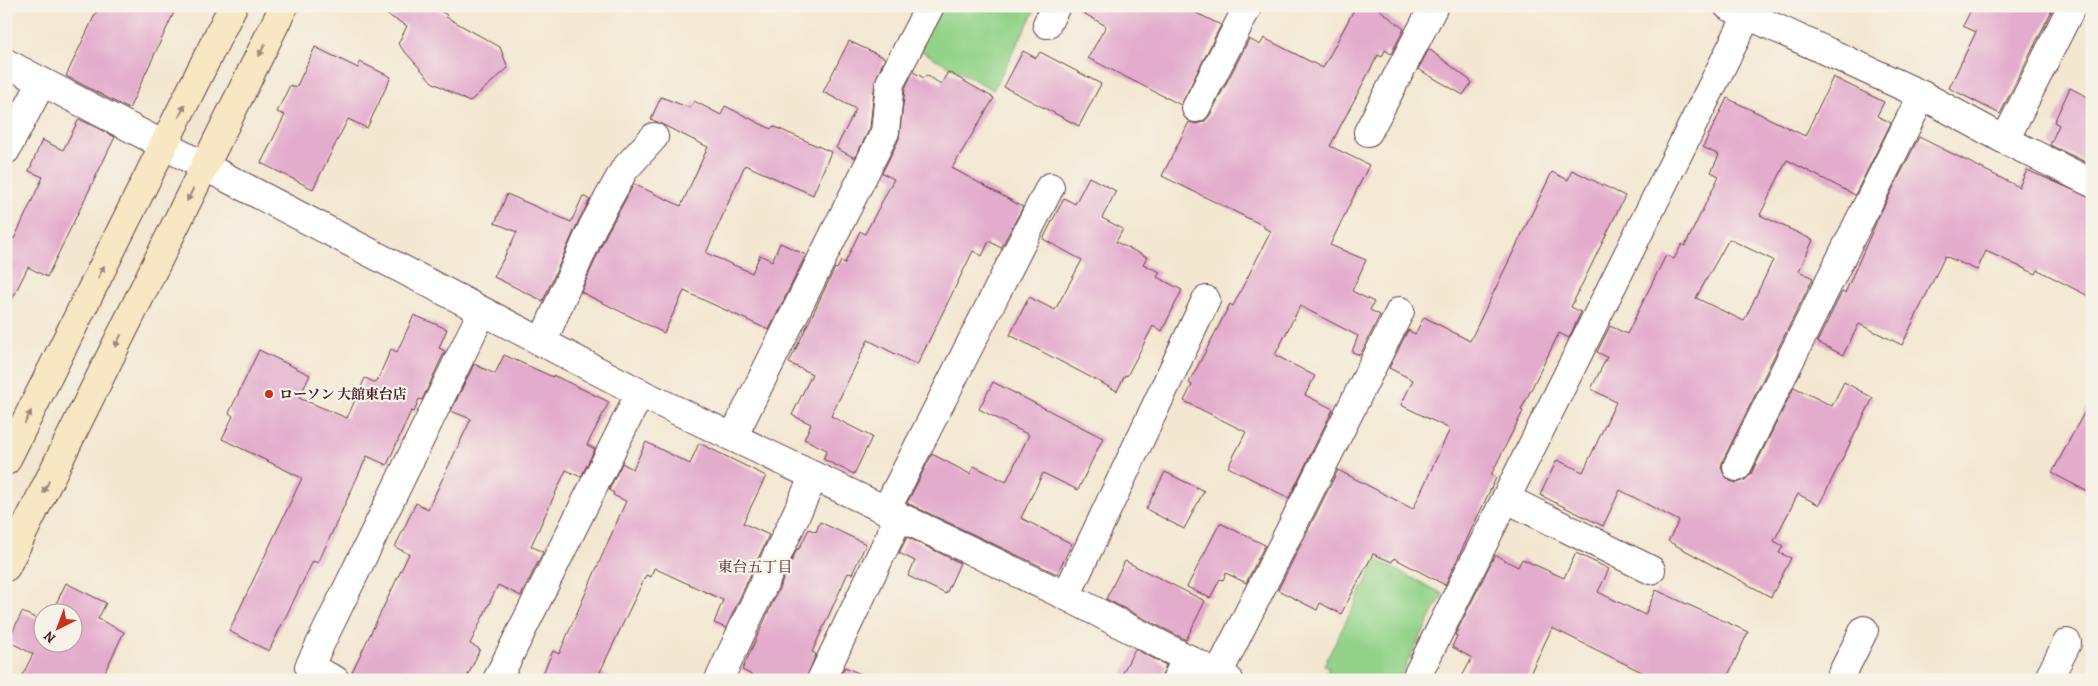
<svg xmlns="http://www.w3.org/2000/svg" width="2098" height="686" font-family="Alegreya,'Noto Serif JP',serif">
	<style>
		.green { fill: #93d389; stroke: #6e795a }
		.building { fill: #e3abcc; fill-rule: evenodd }
		.lines { fill: none; stroke-linecap: round; stroke-linejoin: round }
		.street-casing { stroke: #633d44; stroke-width: 30 }
		.secondary-casing { stroke: #633d44; stroke-width: 30 }
		.street { stroke: #fff; stroke-width: 28 }
		.secondary { stroke: #f7e8c3; stroke-width: 28 }
		.oneway { fill: #a08477 }
		.poi-dot { fill: #c8321e; stroke: #f7f3e8; stroke-width: 2 }
		.labels { text-anchor: middle; dominant-baseline: central; stroke-width: 4.5; stroke-linejoin: round; paint-order: stroke }
		.poi-label { font-size: 14px; font-weight: bold; fill: #4a1f2b; stroke: #f7f3e8; text-anchor: start }
		.neighbourhood-label { font-size: 15px; fill: #4a1f2b; stroke: #f7f3e8 }
	</style>
	<rect width="100%" height="100%" fill="#f7f3e8"/>
	<filter id="ink" filterUnits="userSpaceOnUse"><feTurbulence type="fractalNoise" baseFrequency=".02" numOctaves="2"/><feDisplacementMap in="SourceGraphic" scale="10" xChannelSelector="R" yChannelSelector="G"/><feConvolveMatrix kernelMatrix="1 2 1 2 8 2 1 2 1" color-interpolation-filters="sRGB"/></filter>
	<filter id="wash" filterUnits="userSpaceOnUse"><feTurbulence type="fractalNoise" baseFrequency=".0096" numOctaves="4" result="noise"/><feDisplacementMap in="SourceGraphic" scale="20" xChannelSelector="R" yChannelSelector="G"/><feGaussianBlur stdDeviation="1.12" result="paint"/><feColorMatrix in="noise" values="0 0 0 0 0 0 0 0 0 0 0 0 0 0 0 0 0 1.4 0 .05"/><feComposite in="paint" operator="in"/></filter>
	<g filter="url(#wash)">
		<rect width="100%" height="100%" fill="#f3e7d1"/>
		<g class="green">
			<path d="M938,6h99l-44,84 -77,-42z"/>
			<path d="M1377,560l66,34 -45,86h-75l6,-12 -5,-3z"/>
		</g>
		<g id="blocks">
			<g class="building">
				<path d="M99,6h78l-48,103 -63,-33z"/>
				<path d="M372,6h60l15,9 -1,2 54,30 8,21 -39,34 -37,-20 -34,-38 9,-18z"/>
				<path d="M1071,6h111l39,19 -40,80 -93,-47 18,-32z"/>
				<path d="M1356,6h19l29,23 -13,25 -6,-4 -3,7 -4,-2 -48,91 39,19 -39,80 36,15 -14,31 22,11 -4,8 10,5 -20,40 -8,-3 6,-16 -58,-30 -25,49 40,21 -10,19 28,14 -44,89 -61,-31 18,-35 -62,-31 8,-16 -3,-2 41,-79 3,2 38,-75 -7,-3v-2l-102,-50 27,-54 8,2 8,-3 5,-6 39,-76 11,6 4,-7 59,30z"/>
				<path d="M1973,6h81l-54,108 -51,-26 27,-56 -13,-6z"/>
				<path d="M849,41l36,17 -10,23 -5,47 -15,30 -19,-10 20,-39 -33,-17z"/>
				<path d="M315,47l43,21 2,-6 31,15 -24,51 -19,-9 -35,70 -52,-26 24,-48 -8,-3 13,-27 6,3z"/>
				<path d="M1429,49l43,33 -9,13 -45,-26z"/>
				<path d="M1023,51l13,7 4,-6 61,32 -22,42 -75,-39z"/>
				<path d="M913,72l11,6 2,-3 15,9 7,-12 46,26 -42,70 71,39 -22,41 -12,-7 -7,15 -9,-5 -56,114 -49,-25 -37,76 41,21 -18,37 -31,-15 4,-9 -23,-11 7,-15 -19,-9 20,-41 -23,-11 46,-95 2,1 4,-8 4,2 15,-32 5,3 29,-55 -12,-6 17,-34 6,-51z"/>
				<path d="M1833,77l51,25 -7,14 14,7 -36,72 -68,-35 -27,55 53,25 -14,31 14,7 -90,182 -2,7 3,8 6,6 7,2 8,-3 6,-6 43,-87 38,19 12,-24 29,16 -54,107 -21,-11 -24,47 9,5 -4,7 12,5 -20,39 -103,-56 11,-20 -59,-31 -17,36 -63,-31 17,-35 26,12 33,-70 -25,-13 16,-32 -10,-5 13,-26 17,8 39,-79 8,4 8,-15 3,2 34,-70 -8,-4 8,-17 -16,-8 24,-49 78,38zM1729,239l44,21 -29,61 -48,-23z"/>
				<path d="M2070,88l22,11v66l-42,-20 9,-20 -5,-3z"/>
				<path d="M661,97l29,11 4,-7 27,14 4,-9 46,23 2,-3 58,26 -18,43 -68,-30 -39,88 46,20 8,-18 12,6 8,-18 26,12 -37,75 -85,-39 -20,42 -83,-41 26,-59 27,-49 47,22 27,-59 -57,-28z"/>
				<path d="M79,119l36,18 -68,140 -19,-10 -22,45v-77l8,4 29,-62 -14,-6 13,-31 21,10z"/>
				<path d="M1919,137l100,50 8,-17 65,28v100l-54,-28 -2,4 -50,-23 -9,19 -32,-14 -43,89 -43,-21 -16,31 -26,-13 25,-50 3,1 34,-77z"/>
				<path d="M1572,170l53,26 -54,111 10,5 -12,26 -10,-5 -38,77 2,1 -32,64 5,3 -51,107 -51,-27 -2,4 -19,-8 -32,60 -21,-11 -3,7 -39,-20 60,-120 75,39 37,-80 -49,-24 12,-25 -24,-12 19,-38 7,4 9,-17 46,24 82,-169 16,8z"/>
				<path d="M1089,177l27,14 -14,27 21,11 -7,13 31,15 -4,7 17,8 -3,5 25,13 -20,41 -9,-5 -26,50 -2,-1 -8,16 -107,-56 19,-38 26,13 27,-50 -39,-21 21,-41 11,6z"/>
				<path d="M507,194l64,28 12,-26 7,4 -11,20 -36,81 -49,-24 23,-45 -22,-9z"/>
				<path d="M414,315l33,14 -8,19 6,3 -23,49 -3,-1 -5,13 -3,-1 -24,54 -20,-9 -49,107 -5,-2 -44,90 -40,-20 73,-153 -80,-39 11,-23 -4,-3 30,-63 51,25 -11,23 48,20 18,-40 11,5 15,-34 6,3z"/>
				<path d="M504,355l49,22v-2l56,27 -22,43 8,4 -14,28 -15,-7 -35,76 12,6 -22,44 -23,-11 -28,59 10,5 -14,31h-115l-1,-4 59,-122 -14,-7 21,-44 12,6 43,-90 -20,-8 23,-47 21,10z"/>
				<path d="M993,382l110,56 -25,52 -35,-17 -22,45 51,26 -15,30 -150,-71 25,-49 38,20 4,-8 32,16 23,-47 -50,-26z"/>
				<path d="M2092,398v96l-40,-21z"/>
				<path d="M646,442l44,22 9,-21 67,33 -23,47 26,12 -43,93 -12,-5 9,-23 -69,-32 -3,9 -5,-2 -46,97 16,8h-76l13,-29 6,3 67,-153 -13,-6 1,-2 -5,-3 13,-27 11,6z"/>
				<path d="M1165,472l39,19 -20,38 -38,-20z"/>
				<path d="M820,522l46,22 -14,30 -4,-1 -36,79 4,2 -10,26h-44l-20,-10 55,-121h2l10,-20 7,3z"/>
				<path d="M1220,523l45,22 -19,38 -20,-10 -3,7 -3,-1 -10,19 -23,-11z"/>
				<path d="M907,537l53,26 -14,31 -38,-18 7,-15 -16,-8z"/>
				<path d="M1576,553l33,16 -11,23 47,23 11,-25 92,42 -22,48h-68l-106,-52 -25,52h-67l12,-22 -20,-11 5,-11 -2,-1 40,-80 23,12 4,-8 42,19z"/>
				<path d="M1125,561l80,40 -19,39 -80,-41z"/>
				<path d="M66,583l40,20 -8,16 26,13 -23,48h-81l13,-26 -25,-13 14,-29 20,9v23h30v-30h-21z"/>
				<path d="M1135,649l31,16 -5,15h-42z"/>
				<path d="M845,667l29,13h-36z"/>
			</g>
		</g>
	</g>
	<g filter="url(#ink)">
		<use href="#blocks" fill-opacity="0" stroke="#633d44" stroke-width="1"/>
		<g class="lines">
			<g class="street-casing">
				<g id="street">
					<path d="M1728,6l194,89 83,45 87,43"/>
					<path d="M1047,24l9,-18"/>
					<path d="M6,63l634,330 426,203 163,84"/>
					<path d="M1196,108l52,-102"/>
					<path d="M1368,132l66,-126"/>
					<path d="M2005,140l67,-134"/>
					<path d="M6,150l36,-68"/>
					<path d="M542,343l51,-117 31,-56 30,-33"/>
					<path d="M733,437l152,-305 5,-49 40,-77"/>
					<path d="M1737,467l185,-372"/>
					<path d="M1507,499l144,71"/>
					<path d="M886,510l164,-323"/>
					<path d="M1066,596l140,-296"/>
					<path d="M1218,674l182,-363"/>
					<path d="M335,680l-26,-13 173,-355"/>
					<path d="M497,680l143,-287"/>
					<path d="M719,680l95,-204"/>
					<path d="M821,680l78,-163"/>
					<path d="M1176,680l11,-22"/>
					<path d="M1415,680l337,-674"/>
					<path d="M1839,680l25,-50"/>
					<path d="M2048,680l19,-37"/>
				</g>
			</g>
			<g class="secondary-casing">
				<g id="secondary">
					<path d="M6,461l227,-455"/>
					<path d="M6,567l278,-561"/>
				</g>
			</g>
			<use href="#street" class="street"/>
			<use href="#secondary" class="secondary"/>
		</g>
		<defs><path id="oneway-solid" d="M-6-.8H1V-3.2L6.5 0L1 3.2V.8H-6Z" transform="scale(1.25)"/></defs>
		<g class="oneway">
			<use href="#oneway-solid" transform="translate(262 50) rotate(116)"/>
			<use href="#oneway-solid" transform="translate(182 111) rotate(-64)"/>
			<use href="#oneway-solid" transform="translate(190 195) rotate(116)"/>
			<use href="#oneway-solid" transform="translate(101 272) rotate(-63)"/>
			<use href="#oneway-solid" transform="translate(118 341) rotate(116)"/>
			<use href="#oneway-solid" transform="translate(28 417) rotate(-63)"/>
			<use href="#oneway-solid" transform="translate(46 487) rotate(116)"/>
		</g>
	</g>
	<circle class="poi-dot" cx="269" cy="394" r="5"/>
	<g class="labels">
		<g class="poi-label">
			<text x="279" y="394">ローソン 大館東台店</text>
		</g>
		<g class="neighbourhood-label">
			<text x="755" y="567">東台五丁目</text>
		</g>
	</g>
	<rect width="2098" height="686" fill="none" stroke="#f7f3e8" stroke-width="25"/>
	<g transform="translate(58 628) rotate(222)"><circle r="24" fill="#f7f3e8" stroke="#b29e9c"/>
	<path d="M0-4L9 19L0 12L-9 19Z" fill="#c8321e"/>
	<text y="-8" font-size="14" font-weight="bold" text-anchor="middle" fill="#4a1f2b">N</text>
	</g>
</svg>
